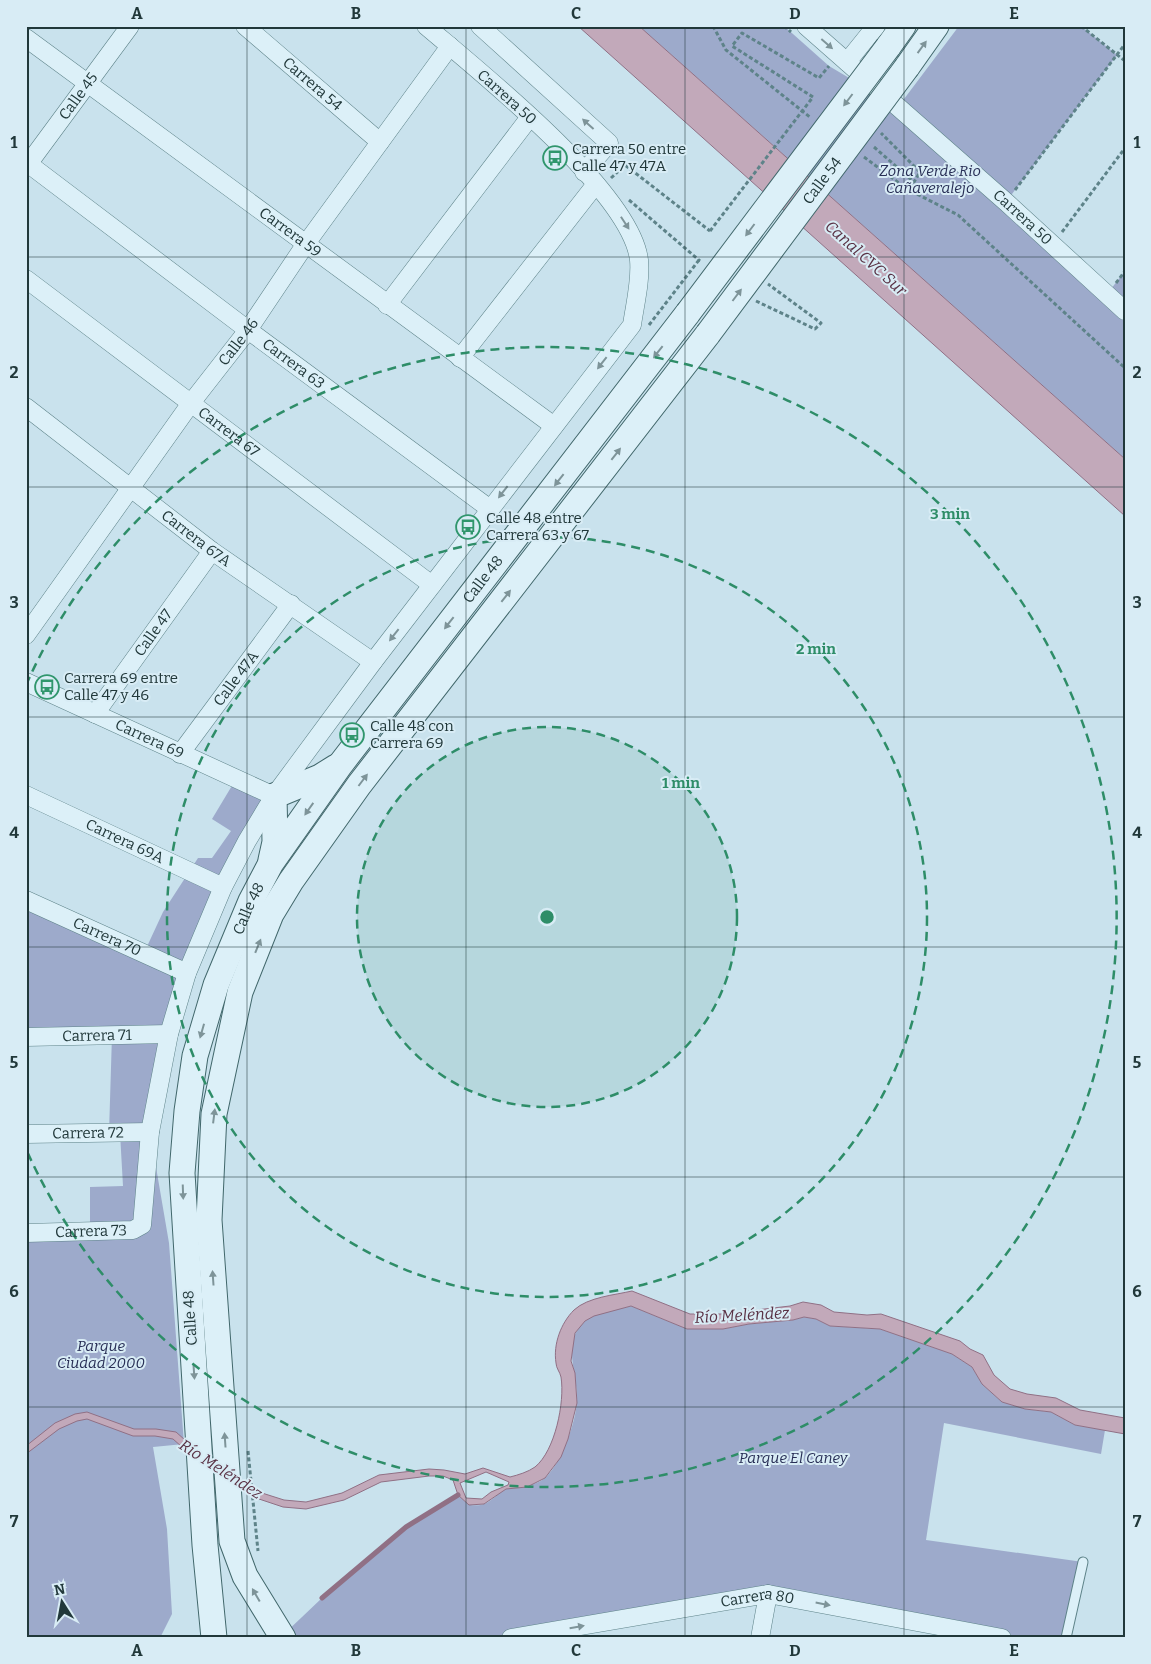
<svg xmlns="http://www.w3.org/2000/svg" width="1151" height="1664" font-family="Bitter,serif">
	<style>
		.green { fill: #9daacb }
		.water { fill: #c2a9ba; stroke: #907085; fill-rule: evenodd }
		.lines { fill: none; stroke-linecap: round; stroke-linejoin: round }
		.stream { stroke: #907085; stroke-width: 5 }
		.lane-casing { stroke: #5e8389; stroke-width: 11 }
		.street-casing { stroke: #5e8389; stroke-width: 19 }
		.secondary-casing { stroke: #41676b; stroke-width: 27 }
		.path { stroke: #5e8389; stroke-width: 3; stroke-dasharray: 4 2.5; stroke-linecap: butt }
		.lane { stroke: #dcf0f8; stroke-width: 9 }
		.street { stroke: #dcf0f8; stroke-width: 18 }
		.secondary { stroke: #dcf0f8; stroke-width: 25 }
		.secondary-bridge-casing { stroke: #41676b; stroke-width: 27; stroke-linecap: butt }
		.path-bridge { stroke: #5e8389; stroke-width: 3; stroke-dasharray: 4 2.5; stroke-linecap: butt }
		.secondary-bridge { stroke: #dcf0f8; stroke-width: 25 }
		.oneway { fill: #7e9499 }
		.grid { fill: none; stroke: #21383a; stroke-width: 1; stroke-opacity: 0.55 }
		.ring { fill: none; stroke: #2e8d68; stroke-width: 2.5; stroke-dasharray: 9 6 }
		.labels { text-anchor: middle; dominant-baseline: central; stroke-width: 4; stroke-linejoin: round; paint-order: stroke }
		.street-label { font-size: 15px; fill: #21383a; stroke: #d8ecf5 }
		.poi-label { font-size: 15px; fill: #21383a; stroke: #d8ecf5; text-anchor: start }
		.park-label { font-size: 15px; font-style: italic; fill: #282f56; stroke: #d8ecf5 }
		.water-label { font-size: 16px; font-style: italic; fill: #593144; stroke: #d8ecf5 }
		.centre { fill: #2e8d68; stroke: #d8ecf5; stroke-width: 2.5 }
		.ring-label { font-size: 15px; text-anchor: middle; font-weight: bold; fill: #2e8d68; stroke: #d8ecf5; stroke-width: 4; stroke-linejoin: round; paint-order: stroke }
		.neatline { fill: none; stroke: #21383a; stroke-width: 2 }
		.grid-label { font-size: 16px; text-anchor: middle; font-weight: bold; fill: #21383a }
	</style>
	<rect width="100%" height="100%" fill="#c9e2ed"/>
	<g class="green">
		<path d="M639,26h145l45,40 69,41 61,-81h122l36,29 -111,147 101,92 18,-23v188z"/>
		<path d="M236,779l38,17 -87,177 -37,159 19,111 15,201 -31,3 14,82 5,85 -12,24h-134v-405l64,-2v-44l33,-1 -3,-53h-11l3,-98 -86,2v-137l118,53 19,-41 35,-54h14l19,-27 -19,-12z"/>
		<path d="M631,1306l56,23h36l26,-5 44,-4 11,-3 12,2 14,7 50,3 72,25 20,13 10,17 20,18 23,7 26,3 24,13 30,5 -4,24 -157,-31 -18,117 157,22 -17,76h-64l-234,-44 -257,44 -229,-2 40,-38 84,-71 52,-32 11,10c4,0 11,1 15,-1 8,-3 14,-11 22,-15 13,-5 27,-1 39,-11 16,-14 31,-56 32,-77 1,-27 -16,-58 7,-79 11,-11 33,-12 47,-16z"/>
	</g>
	<g class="water">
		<path d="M578,26h61l486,433v57z"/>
		<path d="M632,1291l58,23h32l68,-8 13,-4 18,3 13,7 33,3 14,-1 79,27 10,8 13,6 11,20 16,14 17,5 29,4 24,12 45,8v16l-50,-9 -24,-13 -26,-3 -23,-7 -20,-18 -10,-17 -20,-13 -72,-25 -50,-3 -14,-7 -12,-2 -11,3 -44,4 -26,5h-36l-56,-23 -37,10 -9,5 -10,12 -4,28 4,12 2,30 -9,36 -7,18 -16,21 -18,9 -21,2 -22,15 -15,1 -11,-10 -5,-15 -10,-4h-14l-48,6 -37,18 -38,9 -23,-2 -24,-8 -51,-29 -35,-31 -18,-3h-22l-46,-17 -10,2 -18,8 -33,25v-8l29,-23 20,-9 12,-2 47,17h22l20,3 36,32 50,29 22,7 22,2 36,-9 37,-18 50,-6 15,1 21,4 18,-6 27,9c8,-2 18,-5 25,-10 20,-16 30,-65 26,-90 -1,-5 -5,-9 -5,-14 -3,-19 5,-40 18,-53 14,-13 41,-15 58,-19zM486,1472l23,10 -1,3 -17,7 -9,7 -16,-1 -6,-15z"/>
	</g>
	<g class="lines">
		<path class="stream" d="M322,1598l84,-71 52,-32"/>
		<g class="lane-casing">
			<path id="lane" d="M1066,1638l17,-76"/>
		</g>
		<g class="street-casing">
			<g id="street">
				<path id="s1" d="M245,26l135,116"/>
				<path d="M480,26l129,117 -25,29"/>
				<path id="s2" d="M806,26l200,176 119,109"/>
				<path id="s3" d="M26,38l528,388"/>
				<path d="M847,62l29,-36"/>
				<path id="s4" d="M26,162l222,168 242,179"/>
				<path id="s5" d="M26,167l104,-141"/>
				<path id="s6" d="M26,279l406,306"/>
				<path d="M387,305l143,-188"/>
				<path d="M460,358l136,-174"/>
				<path id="s7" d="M26,407l186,144 161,111"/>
				<path id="s8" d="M26,635l165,-232 57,-73 57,-85 145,-199"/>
				<path id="s9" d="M26,682l248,114"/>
				<path id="s10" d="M95,714l117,-163"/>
				<path id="s11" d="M180,754l111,-150"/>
				<path id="s12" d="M26,795l197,92"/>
				<path id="s13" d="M26,900l161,73"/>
				<path id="s14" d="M26,1037l143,-3"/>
				<path id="s15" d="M26,1134l124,-2"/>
				<path id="s16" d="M26,1233l107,-3 9,-5 8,-93 19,-98 18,-61 36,-86 24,-46 27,-45 99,-134 259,-337c3,-21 9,-44 7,-65 -8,-68 -159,-188 -213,-234"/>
				<path id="s17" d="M511,1638l257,-44 234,44"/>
				<path d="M760,1638l8,-44"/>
			</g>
		</g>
		<g class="secondary-casing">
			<g id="secondary">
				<path d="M888,47l15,-21"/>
				<path d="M907,67l29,-41"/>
				<path d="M271,860l4,-18 -1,-46 46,-19 16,-10"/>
				<path id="s18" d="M214,1638l-9,-93 -23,-372 5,-62 8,-55 21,-71 35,-84 20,-38 69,-98 348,-452"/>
				<path d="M283,1638l-38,-62 -13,-35 -23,-321 5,-106 26,-122 31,-78 20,-33 68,-96 349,-451"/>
			</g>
		</g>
		<g class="path">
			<path d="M713,26l13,24 85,68"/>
			<path d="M784,26l7,6"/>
			<path d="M1081,26l44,35"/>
			<path d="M813,97l-81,-51 10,-13 77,45 10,-12"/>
			<path d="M874,147l40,35 6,-10 -39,-39"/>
			<path d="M864,157l43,32 51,26 167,153"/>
			<path d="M611,178l14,-13 85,66"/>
			<path d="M1015,190l110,-146"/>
			<path d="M629,200l71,61"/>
			<path d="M1062,232l63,-84"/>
			<path d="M1116,283l9,-12"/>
			<path d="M756,301l59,28 6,-6 -53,-39"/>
			<path d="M649,325l50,-65"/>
			<path d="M248,1451l10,100"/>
		</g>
		<use href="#lane" class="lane"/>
		<use href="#street" class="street"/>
		<use href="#secondary" class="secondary"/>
		<g class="secondary-bridge-casing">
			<g id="secondary-bridge">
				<path d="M688,313l200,-266"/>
				<path id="s19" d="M708,334l199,-267"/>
			</g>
		</g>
		<path class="path-bridge" d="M710,231l103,-134"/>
		<use href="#secondary-bridge" class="secondary-bridge"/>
	</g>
	<defs><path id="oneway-solid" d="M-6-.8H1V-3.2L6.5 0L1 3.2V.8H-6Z" transform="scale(1.25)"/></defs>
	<g class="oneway">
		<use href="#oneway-solid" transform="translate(827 44) rotate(41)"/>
		<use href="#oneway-solid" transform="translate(922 47) rotate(-54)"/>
		<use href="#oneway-solid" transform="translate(848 100) rotate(127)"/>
		<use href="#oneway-solid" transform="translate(588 124) rotate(-138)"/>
		<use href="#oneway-solid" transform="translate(625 223) rotate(57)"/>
		<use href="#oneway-solid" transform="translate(750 230) rotate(127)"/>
		<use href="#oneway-solid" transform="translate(737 295) rotate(-53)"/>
		<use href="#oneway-solid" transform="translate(658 352) rotate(128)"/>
		<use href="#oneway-solid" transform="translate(602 363) rotate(128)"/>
		<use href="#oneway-solid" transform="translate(616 454) rotate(-52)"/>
		<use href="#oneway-solid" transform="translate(559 480) rotate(128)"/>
		<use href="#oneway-solid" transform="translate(503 492) rotate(128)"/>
		<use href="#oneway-solid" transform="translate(506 596) rotate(-52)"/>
		<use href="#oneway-solid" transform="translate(449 623) rotate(128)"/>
		<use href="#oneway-solid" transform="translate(394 635) rotate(128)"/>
		<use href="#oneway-solid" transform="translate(363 780) rotate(-53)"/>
		<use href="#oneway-solid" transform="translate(309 809) rotate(125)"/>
		<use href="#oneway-solid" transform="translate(258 946) rotate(-68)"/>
		<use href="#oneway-solid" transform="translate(202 1031) rotate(106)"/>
		<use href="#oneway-solid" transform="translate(214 1116) rotate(-83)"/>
		<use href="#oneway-solid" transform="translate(183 1192) rotate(88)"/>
		<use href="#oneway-solid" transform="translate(213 1278) rotate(-94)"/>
		<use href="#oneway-solid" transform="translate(194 1372) rotate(86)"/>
		<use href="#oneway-solid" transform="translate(225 1440) rotate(-94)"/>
		<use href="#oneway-solid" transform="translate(256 1595) rotate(-120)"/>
		<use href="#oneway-solid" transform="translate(823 1604) rotate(11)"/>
		<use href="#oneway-solid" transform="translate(577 1627) rotate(-10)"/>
	</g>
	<path class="grid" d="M247,26v1612M466,26v1612M685,26v1612M904,26v1612M26,257h1099M26,487h1099M26,717h1099M26,947h1099M26,1177h1099M26,1407h1099"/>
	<circle cx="547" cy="917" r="190" fill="#2e8d68" fill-opacity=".12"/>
	<g class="ring">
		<circle cx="547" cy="917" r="190"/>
		<circle cx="547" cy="917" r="380"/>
		<path d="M26 685A570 570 0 1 1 26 1149"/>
	</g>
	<defs>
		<g id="bus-ring" transform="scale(1.25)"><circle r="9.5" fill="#d8ecf5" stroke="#30966d" stroke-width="1.5"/><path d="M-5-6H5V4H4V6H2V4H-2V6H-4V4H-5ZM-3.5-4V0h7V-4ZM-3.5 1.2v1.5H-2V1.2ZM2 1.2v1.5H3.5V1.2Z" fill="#30966d"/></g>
	</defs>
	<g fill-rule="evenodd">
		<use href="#bus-ring" x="555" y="158"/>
		<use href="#bus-ring" x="468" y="527"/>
		<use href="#bus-ring" x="47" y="687"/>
		<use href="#bus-ring" x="352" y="735"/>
	</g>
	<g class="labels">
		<g class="street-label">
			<text stroke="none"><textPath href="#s1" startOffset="89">Carrera 54</textPath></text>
			<text stroke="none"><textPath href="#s5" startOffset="88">Calle 45</textPath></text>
			<text transform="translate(507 97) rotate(42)">Carrera 50</text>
			<text stroke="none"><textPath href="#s19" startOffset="191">Calle 54</textPath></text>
			<text stroke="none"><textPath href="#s2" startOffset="289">Carrera 50</textPath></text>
			<text stroke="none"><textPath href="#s3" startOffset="328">Carrera 59</textPath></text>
			<text stroke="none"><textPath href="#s8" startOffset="362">Calle 46</textPath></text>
			<text stroke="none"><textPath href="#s4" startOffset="335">Carrera 63</textPath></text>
			<text stroke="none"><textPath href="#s6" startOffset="254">Carrera 67</textPath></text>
			<text stroke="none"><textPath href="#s7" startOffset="215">Carrera 67A</textPath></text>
			<text stroke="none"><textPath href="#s18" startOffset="1146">Calle 48</textPath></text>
			<text stroke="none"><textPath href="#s10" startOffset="100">Calle 47</textPath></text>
			<text stroke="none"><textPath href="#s11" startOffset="94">Calle 47A</textPath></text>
			<text stroke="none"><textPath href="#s9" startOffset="136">Carrera 69</textPath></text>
			<text stroke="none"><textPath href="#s12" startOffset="109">Carrera 69A</textPath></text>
			<text stroke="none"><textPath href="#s18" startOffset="741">Calle 48</textPath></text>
			<text stroke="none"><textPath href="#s13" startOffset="89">Carrera 70</textPath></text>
			<text stroke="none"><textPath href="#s14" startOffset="71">Carrera 71</textPath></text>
			<text stroke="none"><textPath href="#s15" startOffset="62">Carrera 72</textPath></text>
			<text stroke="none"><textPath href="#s16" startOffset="65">Carrera 73</textPath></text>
			<text transform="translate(190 1318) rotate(-94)">Calle 48</text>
			<text stroke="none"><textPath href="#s17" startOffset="250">Carrera 80</textPath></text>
		</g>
		<g class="poi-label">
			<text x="572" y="149">Carrera 50 entre<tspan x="572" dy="17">Calle 47 y 47A</tspan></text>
			<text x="486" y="518">Calle 48 entre<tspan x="486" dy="17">Carrera 63 y 67</tspan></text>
			<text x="64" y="678">Carrera 69 entre<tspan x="64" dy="17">Calle 47 y 46</tspan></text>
			<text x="370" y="726">Calle 48 con<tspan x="370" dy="17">Carrera 69</tspan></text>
		</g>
		<g class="park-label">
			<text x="930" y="171">Zona Verde Rio<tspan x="930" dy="17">Cañaveralejo</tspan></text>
			<text x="101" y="1346">Parque<tspan x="101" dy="17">Ciudad 2000</tspan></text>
			<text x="793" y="1458">Parque El Caney</text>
		</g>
		<g class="water-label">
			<text transform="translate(866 258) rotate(42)">Canal CVC Sur</text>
			<text transform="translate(742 1315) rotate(-3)">Río Meléndez</text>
			<text transform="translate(221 1469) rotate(33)">Río Meléndez</text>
		</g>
	</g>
	<circle cx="547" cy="917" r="8" class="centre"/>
	<g class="ring-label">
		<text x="950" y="519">3 min</text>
		<text x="816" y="654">2 min</text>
		<text x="681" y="788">1 min</text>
	</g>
	<rect width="1151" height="1664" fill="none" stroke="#d8ecf5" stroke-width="55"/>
	<g transform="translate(62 1602) rotate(349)" stroke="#d8ecf5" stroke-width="4" paint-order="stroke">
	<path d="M0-4L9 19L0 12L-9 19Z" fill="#21383a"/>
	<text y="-8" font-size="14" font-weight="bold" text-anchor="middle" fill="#21383a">N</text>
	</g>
	<rect x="28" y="28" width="1096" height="1608" class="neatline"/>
	<g class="grid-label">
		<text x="137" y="19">A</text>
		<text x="356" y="19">B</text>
		<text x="576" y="19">C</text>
		<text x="795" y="19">D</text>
		<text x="1014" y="19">E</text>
		<text x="14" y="148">1</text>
		<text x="1137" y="148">1</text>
		<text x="14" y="378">2</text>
		<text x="1137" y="378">2</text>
		<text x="14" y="608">3</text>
		<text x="1137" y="608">3</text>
		<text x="14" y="838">4</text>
		<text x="1137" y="838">4</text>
		<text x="14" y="1068">5</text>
		<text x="1137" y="1068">5</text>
		<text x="14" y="1297">6</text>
		<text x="1137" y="1297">6</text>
		<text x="14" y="1527">7</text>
		<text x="1137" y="1527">7</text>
		<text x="137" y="1656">A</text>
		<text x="356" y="1656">B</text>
		<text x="576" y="1656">C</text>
		<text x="795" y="1656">D</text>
		<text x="1014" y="1656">E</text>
	</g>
</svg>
